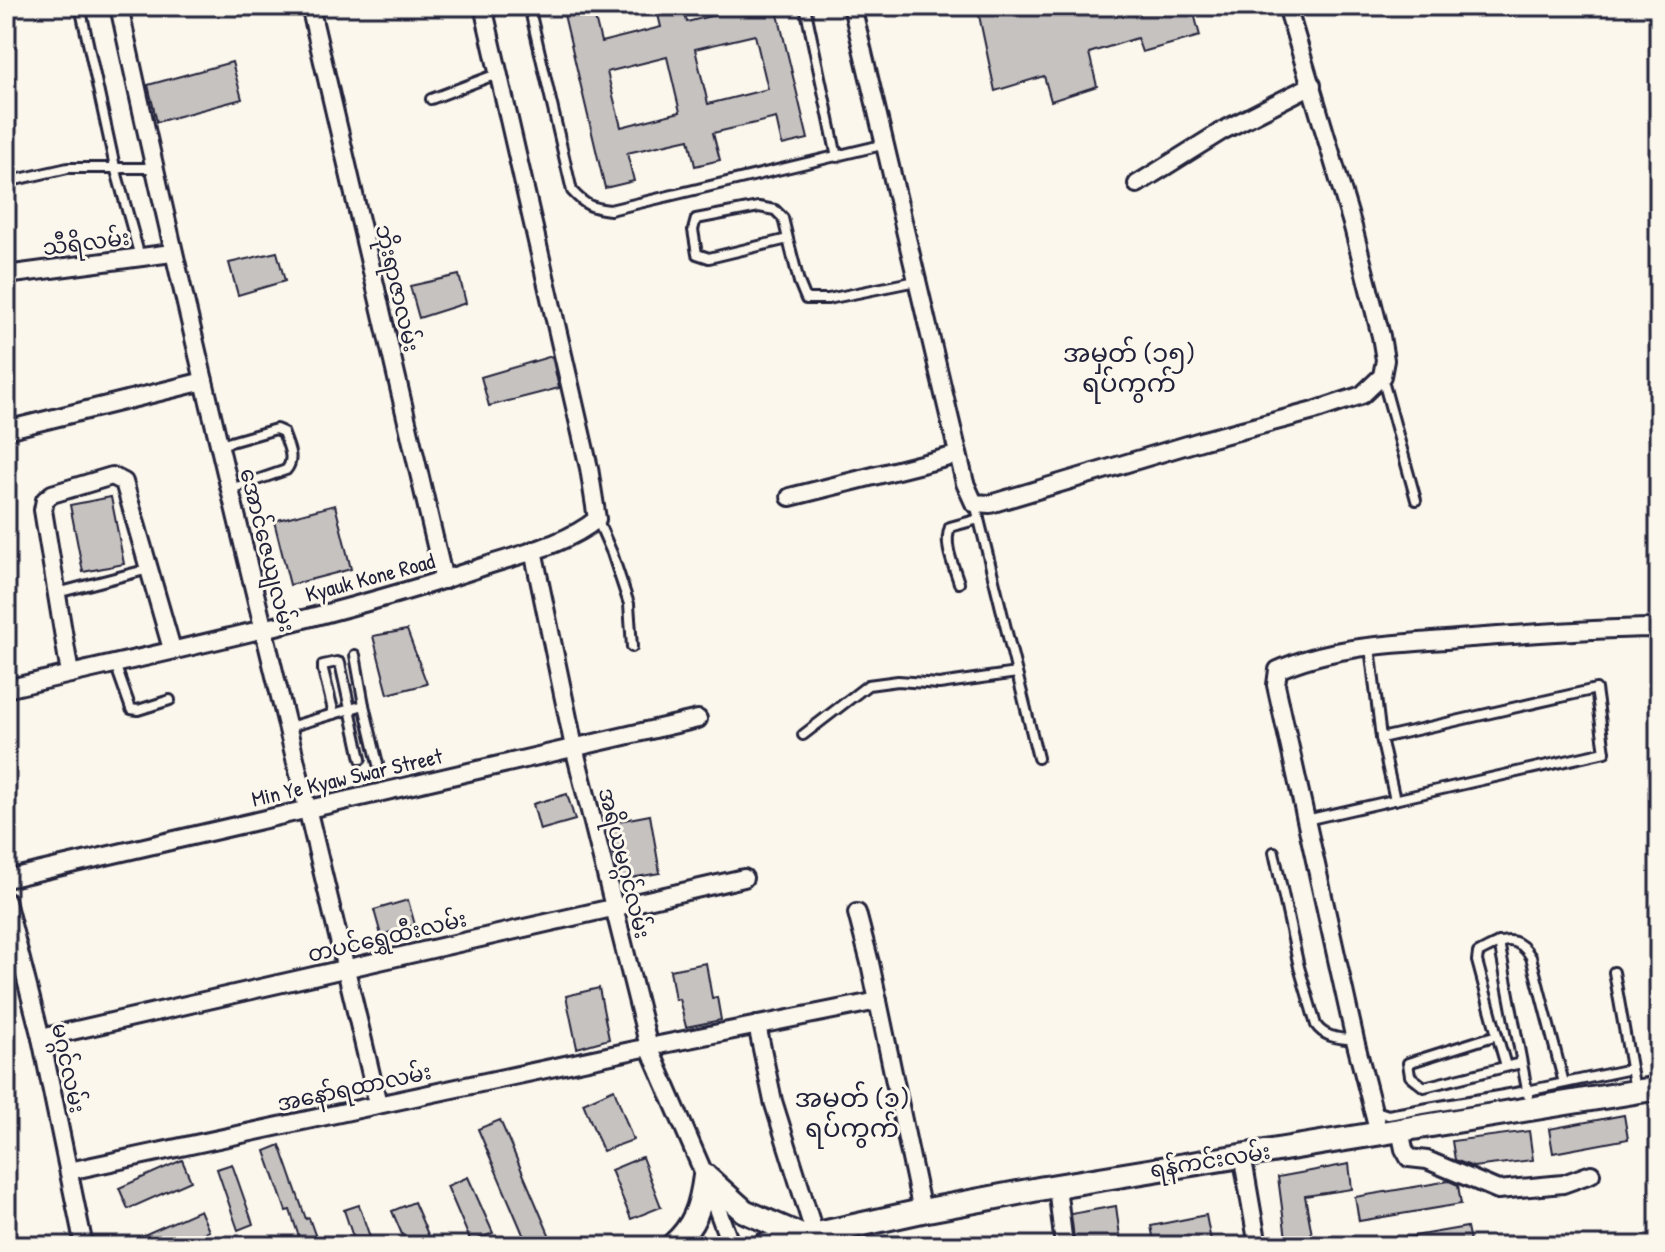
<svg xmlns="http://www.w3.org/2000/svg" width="1665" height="1252" font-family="'Patrick Hand','Noto Sans Myanmar',sans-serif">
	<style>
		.building { fill: #c6c2c0; stroke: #22223b; stroke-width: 2; fill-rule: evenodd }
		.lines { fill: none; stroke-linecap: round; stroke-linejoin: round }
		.lane-casing { stroke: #22223b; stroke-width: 14 }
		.street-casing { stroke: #22223b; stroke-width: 22 }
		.secondary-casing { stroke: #22223b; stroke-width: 28 }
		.lane { stroke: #fbf7ec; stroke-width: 8 }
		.street { stroke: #fbf7ec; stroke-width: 16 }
		.secondary { stroke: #fbf7ec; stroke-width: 22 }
		.labels { text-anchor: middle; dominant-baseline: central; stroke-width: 6; stroke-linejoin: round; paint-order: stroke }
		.street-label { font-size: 22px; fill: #22223b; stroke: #fbf7ec }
		.quarter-label { font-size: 26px; fill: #22223b; stroke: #fbf7ec }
	</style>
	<rect width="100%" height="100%" fill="#fbf7ec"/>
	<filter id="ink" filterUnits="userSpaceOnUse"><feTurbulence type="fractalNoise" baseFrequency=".0125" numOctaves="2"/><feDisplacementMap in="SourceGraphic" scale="16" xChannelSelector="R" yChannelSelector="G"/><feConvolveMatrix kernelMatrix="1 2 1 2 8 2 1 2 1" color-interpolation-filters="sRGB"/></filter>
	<g filter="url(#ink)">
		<g class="building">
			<path d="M562,6h30l9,36 60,-15 -5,-21h27l4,16 62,-16h27l32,133 -26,6 -6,-27 -63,15 7,27 -25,6 -6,-27 -62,14 7,28 -29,7zM755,35l13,54 -60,15 -13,-55zM667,57l13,55 -59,15 -14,-55z"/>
			<path d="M977,6h215l8,30 -58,16 -5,-14 -48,15 8,33 -46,15 -7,-25 -49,15z"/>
			<path d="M232,62l10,37 -85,23 -9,-37z"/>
			<path d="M277,252l8,29 -47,14 -9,-32z"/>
			<path d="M459,275l7,28 -47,15 -9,-32z"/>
			<path d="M552,356l7,32 -70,18 -8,-29z"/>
			<path d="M111,497l13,67 -41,8 -13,-67z"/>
			<path d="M335,505l16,64 -61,16 -16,-64z"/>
			<path d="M407,630l20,54 -39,10 -15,-58z"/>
			<path d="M567,794l8,26 -35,10 -7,-26z"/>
			<path d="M650,815l10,58 -41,7 -11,-57z"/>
			<path d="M408,900l7,25 -34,10 -7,-25z"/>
			<path d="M706,963l6,35 5,-1 4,23 -35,7 -7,-28 -4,1 -5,-30z"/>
			<path d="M599,988l10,51 -32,9 -11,-52z"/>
			<path d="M614,1089l19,51 -30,11 -20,-48z"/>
			<path d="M1624,1115l4,24 -75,14 -4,-24z"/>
			<path d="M500,1120l51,119 -15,7h-8l-50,-117z"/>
			<path d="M1529,1131l4,29 -60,7 -18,-7 -3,-19z"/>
			<path d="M280,1145l26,74 3,-1 10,28h-17l-12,-36 -4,1 -21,-60z"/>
			<path d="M642,1157l19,50 -30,12 -20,-49z"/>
			<path d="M182,1160l9,21 -63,28 -9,-21z"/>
			<path d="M232,1164l21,60 -15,6 -21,-61z"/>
			<path d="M1349,1164l3,25 -47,7 9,50h-27l-9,-69z"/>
			<path d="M468,1177l25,56 -22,9 -24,-56z"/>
			<path d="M1449,1181l9,4 3,19 -102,17 -4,-24z"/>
			<path d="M414,1202l19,44h-26l-15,-35z"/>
			<path d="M359,1205l14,41h-17l-12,-36z"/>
			<path d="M1116,1206l5,38 -46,2 -4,-32z"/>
			<path d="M200,1210l9,21 -34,15h-35l-3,-8z"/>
			<path d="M1206,1215l5,26 -25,5h-31l-4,-20z"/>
			<path d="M1467,1227l4,19h-79l-1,-6z"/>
		</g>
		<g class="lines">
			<g class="lane-casing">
				<g id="lane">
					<path d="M80,6l35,161 25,90"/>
					<path d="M529,6l43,185c13,14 19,17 38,19l276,-66"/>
					<path d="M805,6l32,151"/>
					<path d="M431,99l66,-25"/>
					<path d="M6,182l62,-14h86"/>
					<path d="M788,239l-5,-21 -8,-8 -16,-3 -63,12 -3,11 4,24 12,4 79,-19 11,43 7,17h22l88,-18"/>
					<path d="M1382,377l34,123"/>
					<path d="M220,445l56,-16 7,3c4,12 13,27 3,38l-55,19"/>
					<path d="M975,503l63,255"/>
					<path d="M597,519l15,34 17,51 3,43"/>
					<path d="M959,583c-5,-17 -16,-38 -9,-56l29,-8"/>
					<path d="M57,593l92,-24"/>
					<path d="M1370,647l11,91 14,62"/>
					<path d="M355,655l9,50"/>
					<path d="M115,664l16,45 7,1 32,-10"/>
					<path d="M334,714l-11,-44v-5l14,-3 3,1 21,96"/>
					<path d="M289,727l75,-22 14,59"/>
					<path d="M803,735l65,-50 30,-4 41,3 78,-11"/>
					<path d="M1306,820l299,-68 -9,-63 -215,49"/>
					<path d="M1274,852l25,115 17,58c9,13 23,13 38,15"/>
					<path d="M1499,942l29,153"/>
					<path d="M1614,972l21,118"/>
					<path d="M1497,1035l9,31"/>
					<path d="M1521,1063l-97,24 -14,-11 -2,-13 89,-28 -20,-74 1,-8c22,-11 37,-22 53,4l33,126"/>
					<path d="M1373,1110l15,5 139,-24 104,-22"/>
				</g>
			</g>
			<g class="street-casing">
				<g id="street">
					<path d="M119,6c79,368 173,732 259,1098"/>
					<path d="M310,6l134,574"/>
					<path d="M852,6l113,477 9,20 16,1 214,-64 110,-29 48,-16 20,-19 3,-16 -4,-24 -28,-109 -66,-221"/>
					<path d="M1137,184l85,-53 90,-46"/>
					<path d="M6,275l166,-22"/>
					<path d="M6,430l198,-49"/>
					<path d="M790,497l167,-42"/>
					<path d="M533,550l41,197 75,300 56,129 26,70"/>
					<path d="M70,674l-27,-164 2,-10 7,-6 60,-18 12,6 48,167"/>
					<path d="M6,689c160,-38 323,-70 479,-123 37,-12 82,-22 112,-47l-8,-51 -106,-462"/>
					<path d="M6,879l692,-160"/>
					<path d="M6,901l35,137 43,208"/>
					<path d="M857,913l13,50 52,248"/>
					<path d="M757,1025l16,76 42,134"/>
					<path d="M41,1038l703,-160"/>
					<path d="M1400,1130l4,19 5,9 18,2 71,30 65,-6 28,-10"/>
					<path d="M1379,1134l-24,-94 -79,-355 2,-15c54,-25 120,-26 179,-31 65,-5 130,-10 195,-11l7,5"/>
					<path d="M1242,1154l16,92"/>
					<path d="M69,1171l580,-124 229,-46"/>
					<path d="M1057,1186l7,60"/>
				</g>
			</g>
			<g class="secondary-casing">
				<g id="secondary">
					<path d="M705,1176l39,35 60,26"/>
					<path d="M672,1246c23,-20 29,-40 33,-70"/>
					<path d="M763,1246l159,-35 122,-23 615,-100"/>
				</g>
			</g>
			<use href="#lane" class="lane"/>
			<use href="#street" class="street"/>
			<use href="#secondary" class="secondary"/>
		</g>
	</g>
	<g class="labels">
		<g class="street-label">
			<text transform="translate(86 242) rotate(-7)">သီရိလမ်း</text>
			<text transform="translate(398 288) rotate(77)">ဘိုးရာဇာလမ်း</text>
			<text transform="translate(268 550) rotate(76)">အောင်ဇေယျလမ်း</text>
			<text transform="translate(370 577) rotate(-15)">Kyauk Kone Road</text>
			<text transform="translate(347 777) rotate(-13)">Min Ye Kyaw Swar Street</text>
			<text transform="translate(625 863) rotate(76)">အရိယမဂ္ဂင်လမ်း</text>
			<text transform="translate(387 936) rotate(-13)">တပင်ရွှေထီးလမ်း</text>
			<text transform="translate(69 1068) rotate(78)">မဂ္ဂင်လမ်း</text>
			<text transform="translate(354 1087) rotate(-12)">အနော်ရထာလမ်း</text>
			<text transform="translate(1210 1160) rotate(-9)">ရန်ကင်းလမ်း</text>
		</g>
		<g class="quarter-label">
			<text x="1129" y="352">အမှတ် (၁၅)<tspan x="1129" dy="30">ရပ်ကွက်</tspan></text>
			<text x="852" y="1097">အမှတ် (၁)<tspan x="852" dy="30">ရပ်ကွက်</tspan></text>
		</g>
	</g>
	<rect width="1665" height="1252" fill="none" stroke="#fbf7ec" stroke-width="32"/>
	<rect x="16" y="16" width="1633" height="1220" fill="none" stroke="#22223b" stroke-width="3" filter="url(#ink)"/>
</svg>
